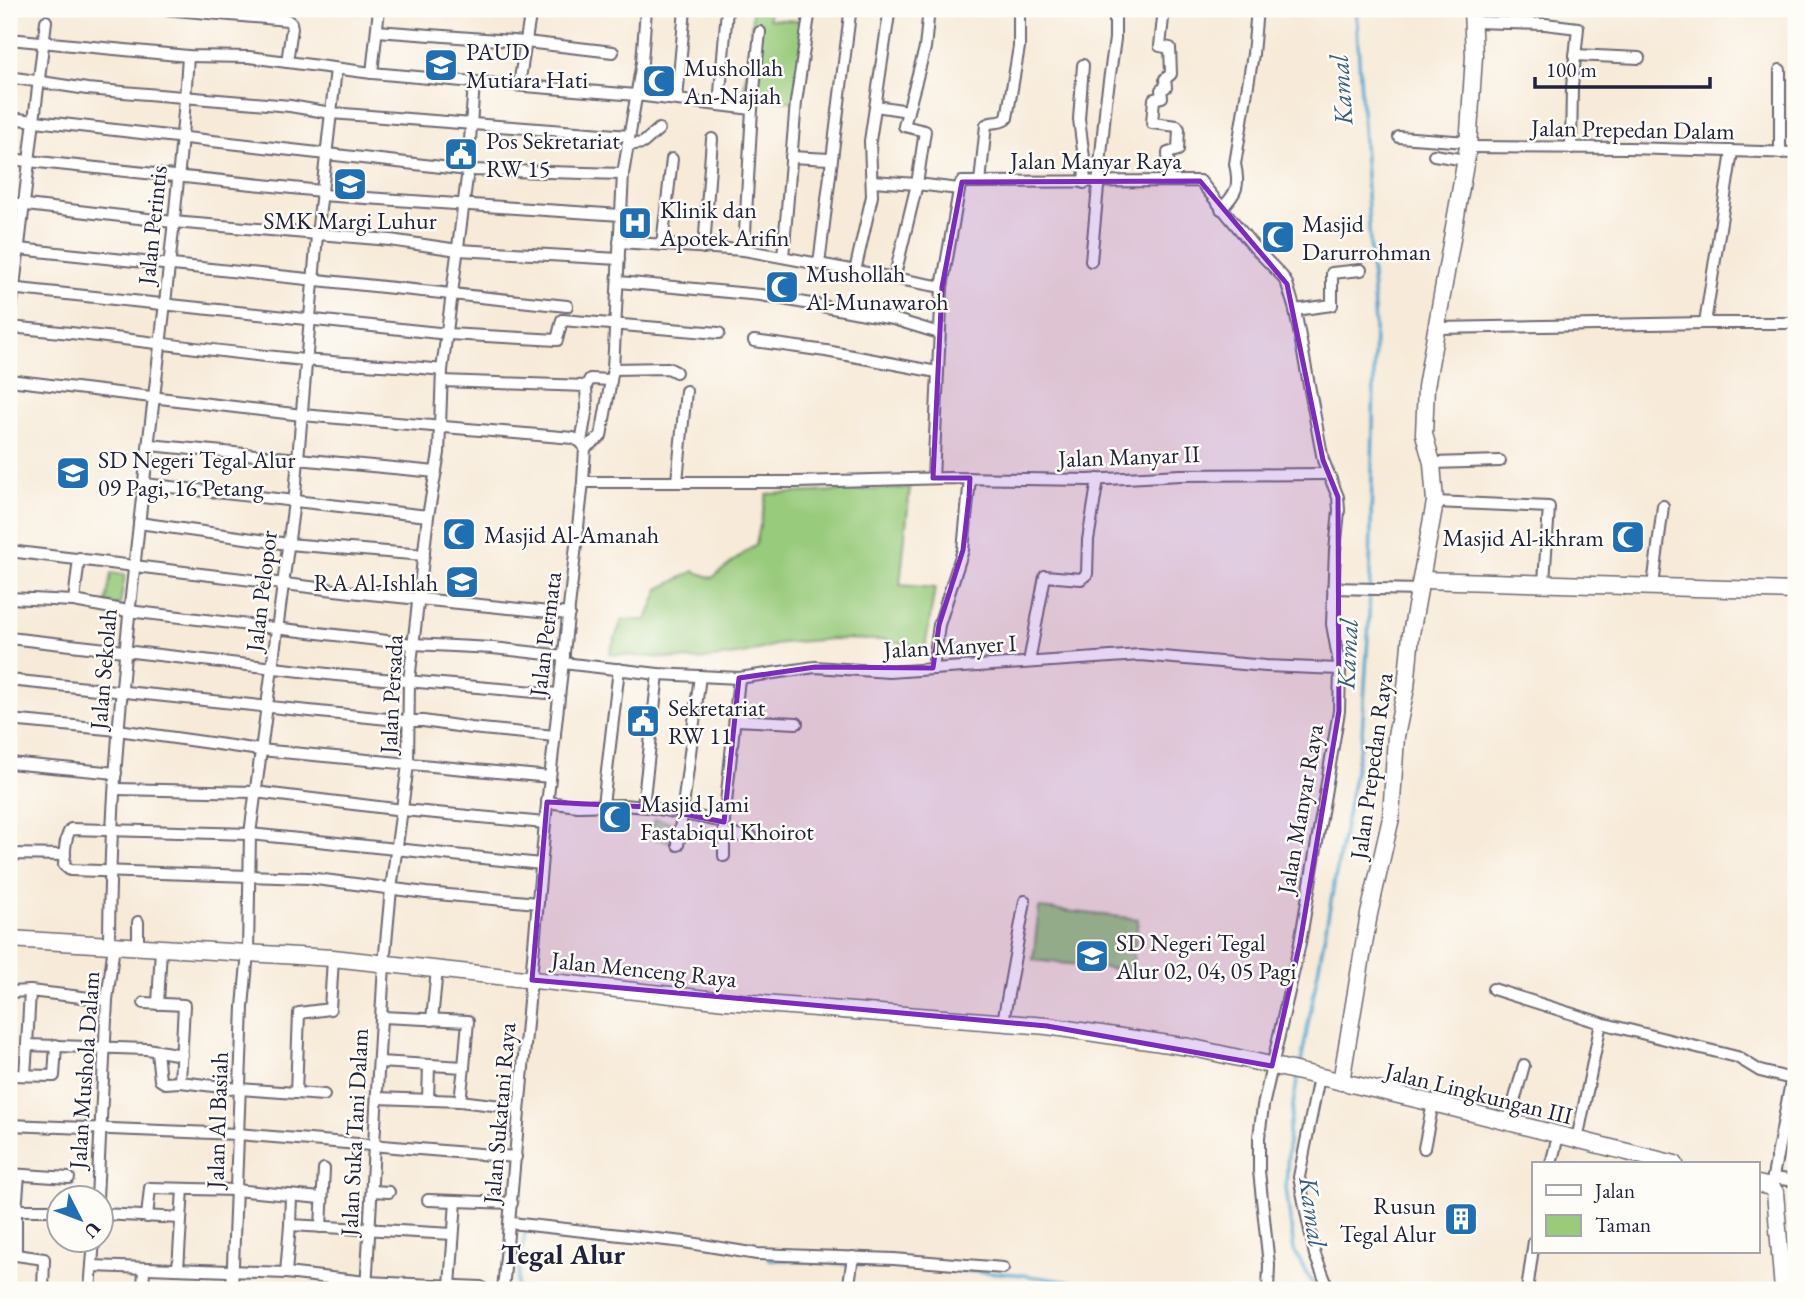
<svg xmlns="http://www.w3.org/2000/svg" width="1805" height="1299" font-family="'EB Garamond',serif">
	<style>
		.green { fill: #99cb7b; stroke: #5e765b; stroke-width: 2 }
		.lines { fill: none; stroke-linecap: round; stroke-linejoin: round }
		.stream { stroke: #54a5ce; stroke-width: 3.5 }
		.street-casing { stroke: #6d6872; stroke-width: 14 }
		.secondary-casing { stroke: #6d6872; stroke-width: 19 }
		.street { stroke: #fff; stroke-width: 10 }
		.secondary { stroke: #fff; stroke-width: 16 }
		.marked { fill: #7b2cbf; fill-opacity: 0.2; stroke: #7b2cbf; stroke-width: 5; stroke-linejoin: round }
		.labels { text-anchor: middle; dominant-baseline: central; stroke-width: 5; stroke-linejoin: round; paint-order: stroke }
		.poi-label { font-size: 24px; fill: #22223b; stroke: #fdfcf7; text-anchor: start }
		.street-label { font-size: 24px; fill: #22223b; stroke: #fdfcf7 }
		.water-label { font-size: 26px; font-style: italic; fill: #385d7d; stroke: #fdfcf7 }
		.quarter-label { font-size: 28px; font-weight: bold; fill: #22223b; stroke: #fdfcf7 }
	</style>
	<rect width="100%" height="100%" fill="#fdfcf7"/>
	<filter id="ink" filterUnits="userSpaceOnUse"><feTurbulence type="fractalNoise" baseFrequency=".0143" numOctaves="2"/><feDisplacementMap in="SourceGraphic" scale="14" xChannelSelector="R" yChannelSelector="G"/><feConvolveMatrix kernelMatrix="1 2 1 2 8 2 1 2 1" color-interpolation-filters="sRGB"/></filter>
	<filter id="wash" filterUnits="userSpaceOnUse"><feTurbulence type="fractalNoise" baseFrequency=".00686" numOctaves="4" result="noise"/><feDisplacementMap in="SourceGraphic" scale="28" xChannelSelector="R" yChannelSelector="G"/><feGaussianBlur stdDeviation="1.57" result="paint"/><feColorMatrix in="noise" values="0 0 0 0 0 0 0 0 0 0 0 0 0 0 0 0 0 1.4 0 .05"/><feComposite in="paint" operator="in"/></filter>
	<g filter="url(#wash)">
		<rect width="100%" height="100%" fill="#f7ead8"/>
		<g class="green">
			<path d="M752,9h17v10l31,2 1,-12h7l-14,93 -51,-7 8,-51z"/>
			<path d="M910,488l-10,97 35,3 -10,60 -39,-8 -54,-1 -50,4 -38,11 -46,6 -89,-6 13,-34h25l12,-31 35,-18 18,7 44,-34 11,-50z"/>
			<path d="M111,573l14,2 -5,30 -14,-2z"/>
			<path d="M655,819l25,5 -3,19 -26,-5z"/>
			<path d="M1039,908l99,11 -6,52 -99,-11z"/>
		</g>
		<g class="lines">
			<g class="stream">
				<path d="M1300,1068l62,-334 7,-113 6,-294 -19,-318"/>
				<path d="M1298,1075l-9,55 -3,58 8,62 22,40"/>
				<path d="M769,1259l246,15 114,16"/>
				<path d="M516,1290l10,-64"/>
			</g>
		</g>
	</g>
	<g filter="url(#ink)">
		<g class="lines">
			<g class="street-casing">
				<g id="street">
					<path d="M164,9l123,11 4,3 1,5 -5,34"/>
					<path d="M1164,9l-4,37 10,2 1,26 -6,5 1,8 -5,3 1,7 -8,2 -2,24 25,3 2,3 -1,21 -10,3 1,28"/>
					<path d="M1474,22l71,2 33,4 -6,59 -1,61"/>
					<path d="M377,31l149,11 87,10"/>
					<path d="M9,39l179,17 61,1 123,16 102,9 -6,88 -26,200 -3,83 -11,63 -19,165 -1,84 -17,124 -7,75 -18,326"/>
					<path d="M1575,55l64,3"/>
					<path d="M1083,65l-4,54 6,47 -1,17"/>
					<path d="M1780,70v83"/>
					<path d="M372,73l7,-64"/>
					<path d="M9,77l78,12 203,17 41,7 298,23"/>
					<path d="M474,82l162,13 116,14 -8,141"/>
					<path d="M519,85l12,-76"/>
					<path d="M677,99l8,-90"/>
					<path d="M719,105l8,-96"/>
					<path d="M876,106l32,5"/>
					<path d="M752,109l8,-77"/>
					<path d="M9,118l459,52 155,4"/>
					<path d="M1399,137l69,5"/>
					<path d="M627,145l16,-2 16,-14"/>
					<path d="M1468,147l160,1 168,5"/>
					<path d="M1434,155l32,5"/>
					<path d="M791,157l39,2"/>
					<path d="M9,159l312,32"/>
					<path d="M872,181l45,3 8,-53 -21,-5 21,-78 4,-39"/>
					<path d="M980,182l6,-57c7,-5 15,0 21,-7l12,-71v-38"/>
					<path d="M321,195l300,20"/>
					<path d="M9,203l164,19 217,18 68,10 161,9"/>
					<path d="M1221,209c16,-16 19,-23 14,-45l18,-110 4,-45"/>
					<path d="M619,242l125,8 198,37"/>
					<path d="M662,244l10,-85"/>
					<path d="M9,248l558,58"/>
					<path d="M704,248l8,-109"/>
					<path d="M783,257l13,-155 14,-93"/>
					<path d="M1091,261l15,-159 9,-63v-30"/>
					<path d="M819,264l31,-250"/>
					<path d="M855,271l17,-75 -2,-55 19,-127"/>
					<path d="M894,279l23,-95 42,5"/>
					<path d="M619,282l142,13 132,24 46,14"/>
					<path d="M9,288l439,46 109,6 5,-20 157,13"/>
					<path d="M1295,310l37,-5v-32l29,-3"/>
					<path d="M1705,323l27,-171"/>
					<path d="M9,327c99,8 197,24 296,33 45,4 92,5 137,10"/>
					<path d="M9,328l37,-307"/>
					<path d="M1437,328l268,-5h91"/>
					<path d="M754,341l72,10 111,21"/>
					<path d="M613,369l55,-1 8,4"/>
					<path d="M9,380l293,35 271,23 8,4 4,6"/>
					<path d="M442,381l144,5 1,22 -6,34"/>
					<path d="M586,386l4,-7 21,1"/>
					<path d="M149,445l287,27"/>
					<path d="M1432,463l68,-2"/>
					<path d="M933,478l9,-191 18,-102 2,-3 238,-1 54,66 28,29 5,8 8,26 28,150 15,37 1,13 -4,41 -3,73 8,45 -1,42 -39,232 -37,163 -4,31v34l10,94 -1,25"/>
					<path d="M677,481l9,-90"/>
					<path d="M583,482h213l153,-4 139,2 93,-5 145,-1"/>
					<path d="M144,484l284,32"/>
					<path d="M1435,502l114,5 -5,75"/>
					<path d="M139,523l149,21 136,11"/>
					<path d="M9,551l351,42 209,21"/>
					<path d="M1653,586l10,-80"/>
					<path d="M1333,588l87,2"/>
					<path d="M9,598l65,3 5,-43"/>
					<path d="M74,601l54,10 285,33 80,4 71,8"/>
					<path d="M9,638l327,37 223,19"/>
					<path d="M1029,662l16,-86 36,3 6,-5 1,-34 10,-61"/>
					<path d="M563,663l95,11 81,4 76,-11 74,5 251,-17 126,11 74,3"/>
					<path d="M933,668l6,-43 24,-75 7,-72"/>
					<path d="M9,680l398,41h16l48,7 84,8"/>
					<path d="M9,720l109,10 142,20 290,27"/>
					<path d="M735,720l62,3"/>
					<path d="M9,763l107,10"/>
					<path d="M116,789l139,3 148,18 142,13"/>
					<path d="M547,802l31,4 44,-1 26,2 76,15"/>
					<path d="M603,805l16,-136"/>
					<path d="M643,806l15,-132"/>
					<path d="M724,835l27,1"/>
					<path d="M678,845l22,-169"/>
					<path d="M9,854l56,1"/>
					<path d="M724,856v-34l15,-144"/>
					<path d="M538,903l-112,-10 -118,-15 -238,-8 -6,-5c1,-10 0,-28 7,-36l179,5 291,30"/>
					<path d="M109,944c1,-297 60,-591 79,-888"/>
					<path d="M138,946v-24"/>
					<path d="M1493,989l108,34 136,34 23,14 32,8"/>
					<path d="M30,991l-3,54 120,4 35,6"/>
					<path d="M9,992l21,-1 77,9"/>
					<path d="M144,1003l40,2 -4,77 59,7 85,6"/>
					<path d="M158,1004l3,-56"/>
					<path d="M382,1017l86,4 -4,46"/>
					<path d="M432,1020l5,-51"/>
					<path d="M1003,1022l22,-121"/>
					<path d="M157,1051l3,29 5,3 15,-1"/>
					<path d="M379,1062l85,5 -4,34"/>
					<path d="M9,1075l45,1 2,-31"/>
					<path d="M25,1075l2,-30"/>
					<path d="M1319,1077l-20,100 16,78 12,30 5,5"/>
					<path d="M296,1093l3,-80 31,-4 3,-51"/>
					<path d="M377,1098l83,3 58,7"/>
					<path d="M428,1100l1,-35"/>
					<path d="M1508,1124l16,-59"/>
					<path d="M9,1125l229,9 278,23"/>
					<path d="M1577,1140l24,-117"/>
					<path d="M1424,1148l9,-45"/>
					<path d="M1551,1164l7,-28"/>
					<path d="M9,1174l60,4"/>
					<path d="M19,1175l-3,35v45l28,4 -1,31"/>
					<path d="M1773,1178l23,3"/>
					<path d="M1771,1187l25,-131"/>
					<path d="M373,1191l16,1"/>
					<path d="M291,1196l-1,29 163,9"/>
					<path d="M97,1198l10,-198 7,-55"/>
					<path d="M428,1200l84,3"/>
					<path d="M16,1210h44"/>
					<path d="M102,1214l79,4"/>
					<path d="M147,1217l3,-29 85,2 86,8"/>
					<path d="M511,1223l173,19 73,12 137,5 109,9"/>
					<path d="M321,1227l3,-58"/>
					<path d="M92,1266l194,7 80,9 115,5"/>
					<path d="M178,1269l5,-80"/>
					<path d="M286,1273l4,-48"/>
					<path d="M450,1286l6,-85"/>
					<path d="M90,1290l4,-50"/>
					<path d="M143,1290l1,-22"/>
					<path d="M232,1290l11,-283 5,-55 2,-118 45,-340 22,-259 19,-166"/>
					<path d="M503,1290l42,-467 38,-341 2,-34 16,-12 12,-67 10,-195 19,-112 4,-53"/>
					<path d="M848,1290l5,-33"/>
					<path d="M1527,1290l7,-49"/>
				</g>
			</g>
			<g class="secondary-casing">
				<g id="secondary">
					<path d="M1422,580l374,11"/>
					<path d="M9,939l324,19 393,43 321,25 142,21 68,15 176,41 242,61"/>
					<path d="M1341,1082l28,-168 22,-96 5,-82 10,-48 5,-54 24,-132 -3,-39 -8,-29 2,-47 42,-240 6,-91 -2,-47"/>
					<path d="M1758,1184l13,3 4,5 8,98"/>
				</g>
			</g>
			<use href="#street" class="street"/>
			<use href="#secondary" class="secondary"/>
		</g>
	</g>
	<path class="marked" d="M1200,181l87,103 36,176 15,37 1,214 -39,232 -28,123 -225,-40 -515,-46 15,-178 101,5 76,15 15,-144 76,-11 118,1 6,-43 24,-75 6,-53 1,-19h-37l9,-191 20,-105z"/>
	<defs>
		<g id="school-square" transform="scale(1.75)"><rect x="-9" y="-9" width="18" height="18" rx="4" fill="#1f6fb2" stroke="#fdfcf7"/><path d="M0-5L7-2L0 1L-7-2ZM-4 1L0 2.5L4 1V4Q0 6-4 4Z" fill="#fff"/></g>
		<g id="mosque-square" transform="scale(1.75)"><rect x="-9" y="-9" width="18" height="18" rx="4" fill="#1f6fb2" stroke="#fdfcf7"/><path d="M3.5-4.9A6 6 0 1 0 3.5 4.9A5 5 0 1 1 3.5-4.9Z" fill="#fff"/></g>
		<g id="civic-square" transform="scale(1.75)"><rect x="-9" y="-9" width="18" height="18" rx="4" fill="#1f6fb2" stroke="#fdfcf7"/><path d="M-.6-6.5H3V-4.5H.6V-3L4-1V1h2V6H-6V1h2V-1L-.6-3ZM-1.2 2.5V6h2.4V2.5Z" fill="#fff"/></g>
		<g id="hospital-square" transform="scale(1.75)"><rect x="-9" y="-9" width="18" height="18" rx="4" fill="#1f6fb2" stroke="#fdfcf7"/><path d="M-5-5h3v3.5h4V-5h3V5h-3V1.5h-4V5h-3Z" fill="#fff"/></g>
		<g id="building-square" transform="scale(1.75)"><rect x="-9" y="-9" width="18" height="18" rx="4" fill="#1f6fb2" stroke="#fdfcf7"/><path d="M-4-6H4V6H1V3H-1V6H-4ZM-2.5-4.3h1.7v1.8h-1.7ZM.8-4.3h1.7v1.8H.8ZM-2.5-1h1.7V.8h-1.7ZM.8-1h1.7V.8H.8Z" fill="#fff"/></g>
	</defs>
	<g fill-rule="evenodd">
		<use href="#school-square" x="441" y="65"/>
		<use href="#mosque-square" x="659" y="81"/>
		<use href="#civic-square" x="461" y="154"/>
		<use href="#school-square" x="350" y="184"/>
		<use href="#hospital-square" x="635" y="223"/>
		<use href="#mosque-square" x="1278" y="237"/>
		<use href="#mosque-square" x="782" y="287"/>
		<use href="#school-square" x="73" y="473"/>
		<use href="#mosque-square" x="459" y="534"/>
		<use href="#mosque-square" x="1628" y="537"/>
		<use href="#school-square" x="462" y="582"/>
		<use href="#civic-square" x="643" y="721"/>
		<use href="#mosque-square" x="615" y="817"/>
		<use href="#school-square" x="1092" y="956"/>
		<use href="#building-square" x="1461" y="1219"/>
	</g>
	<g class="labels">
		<g class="poi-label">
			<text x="466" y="51">PAUD<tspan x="466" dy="28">Mutiara Hati</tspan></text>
			<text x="684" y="67">Mushollah<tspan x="684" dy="28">An-Najiah</tspan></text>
			<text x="486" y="140">Pos Sekretariat<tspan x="486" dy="28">RW 15</tspan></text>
			<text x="660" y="209">Klinik dan<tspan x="660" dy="28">Apotek Arifin</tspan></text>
			<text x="350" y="220" text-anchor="middle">SMK Margi Luhur</text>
			<text x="1302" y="223">Masjid<tspan x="1302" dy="28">Darurrohman</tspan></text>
			<text x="806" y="273">Mushollah<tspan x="806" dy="28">Al-Munawaroh</tspan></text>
			<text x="98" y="459">SD Negeri Tegal Alur<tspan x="98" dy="28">09 Pagi, 16 Petang</tspan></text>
			<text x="484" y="534">Masjid Al-Amanah</text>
			<text x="1604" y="537" text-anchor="end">Masjid Al-ikhram</text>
			<text x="438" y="582" text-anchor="end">RA Al-Ishlah</text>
			<text x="668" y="707">Sekretariat<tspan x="668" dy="28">RW 11</tspan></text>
			<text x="640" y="803">Masjid Jami<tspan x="640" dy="28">Fastabiqul Khoirot</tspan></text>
			<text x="1116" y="942">SD Negeri Tegal<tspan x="1116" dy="28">Alur 02, 04, 05 Pagi</tspan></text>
			<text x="1436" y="1205" text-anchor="end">Rusun<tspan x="1436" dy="28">Tegal Alur</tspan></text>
		</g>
		<g class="street-label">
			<text transform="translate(1633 129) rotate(1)">Jalan Prepedan Dalam</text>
			<text x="1096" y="160">Jalan Manyar Raya</text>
			<text transform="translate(152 225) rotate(-84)">Jalan Perintis</text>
			<text transform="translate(1129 456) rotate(-2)">Jalan Manyar II</text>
			<text transform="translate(261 591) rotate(-83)">Jalan Pelopor</text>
			<text transform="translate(545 634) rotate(-83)">Jalan Permata</text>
			<text transform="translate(950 646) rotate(-3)">Jalan Manyer I</text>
			<text transform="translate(103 669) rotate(-85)">Jalan Sekolah</text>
			<text transform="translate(391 694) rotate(-87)">Jalan Persada</text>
			<text transform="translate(1371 766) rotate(-82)">Jalan Prepedan Raya</text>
			<text transform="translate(1300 809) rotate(-80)">Jalan Manyar Raya</text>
			<text transform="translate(644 969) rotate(6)">Jalan Menceng Raya</text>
			<text transform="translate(84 1070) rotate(-86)">Jalan Mushola Dalam</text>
			<text transform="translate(1479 1093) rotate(14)">Jalan Lingkungan III</text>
			<text transform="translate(499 1113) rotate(-85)">Jalan Sukatani Raya</text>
			<text transform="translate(217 1120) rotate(-88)">Jalan Al Basiah</text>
			<text transform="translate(354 1132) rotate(-87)">Jalan Suka Tani Dalam</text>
		</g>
		<g class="water-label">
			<text transform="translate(1341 90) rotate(-94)">Kamal</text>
			<text transform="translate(1347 654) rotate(-87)">Kamal</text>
			<text transform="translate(1313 1212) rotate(82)">Kamal</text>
		</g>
		<g class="quarter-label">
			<text x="563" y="1254">Tegal Alur</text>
		</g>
	</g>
	<rect width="1805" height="1299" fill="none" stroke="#fdfcf7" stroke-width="35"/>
	<rect x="1532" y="1162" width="228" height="91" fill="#fdfcf7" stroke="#a5a5ac" stroke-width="2"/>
	<rect x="1546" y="1185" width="35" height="10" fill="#ffffff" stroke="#a5a5ac" stroke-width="2"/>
	<text x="1595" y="1198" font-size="21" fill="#22223b">Jalan</text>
	<rect x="1546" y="1215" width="35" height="21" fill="#99cb7b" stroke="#a5a5ac" stroke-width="2"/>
	<text x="1595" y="1232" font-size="21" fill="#22223b">Taman</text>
	<g transform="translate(80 1219) rotate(132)"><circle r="33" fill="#fdfcf7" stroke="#a5a5ac" stroke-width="2"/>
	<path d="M0-5L12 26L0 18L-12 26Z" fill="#1f6fb2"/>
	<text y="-10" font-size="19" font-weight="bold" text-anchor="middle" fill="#22223b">U</text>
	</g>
	<path d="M1535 77v10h175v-10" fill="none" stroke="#22223b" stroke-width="3.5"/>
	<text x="1546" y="77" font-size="21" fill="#22223b" stroke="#fdfcf7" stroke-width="5" paint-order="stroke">100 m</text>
</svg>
